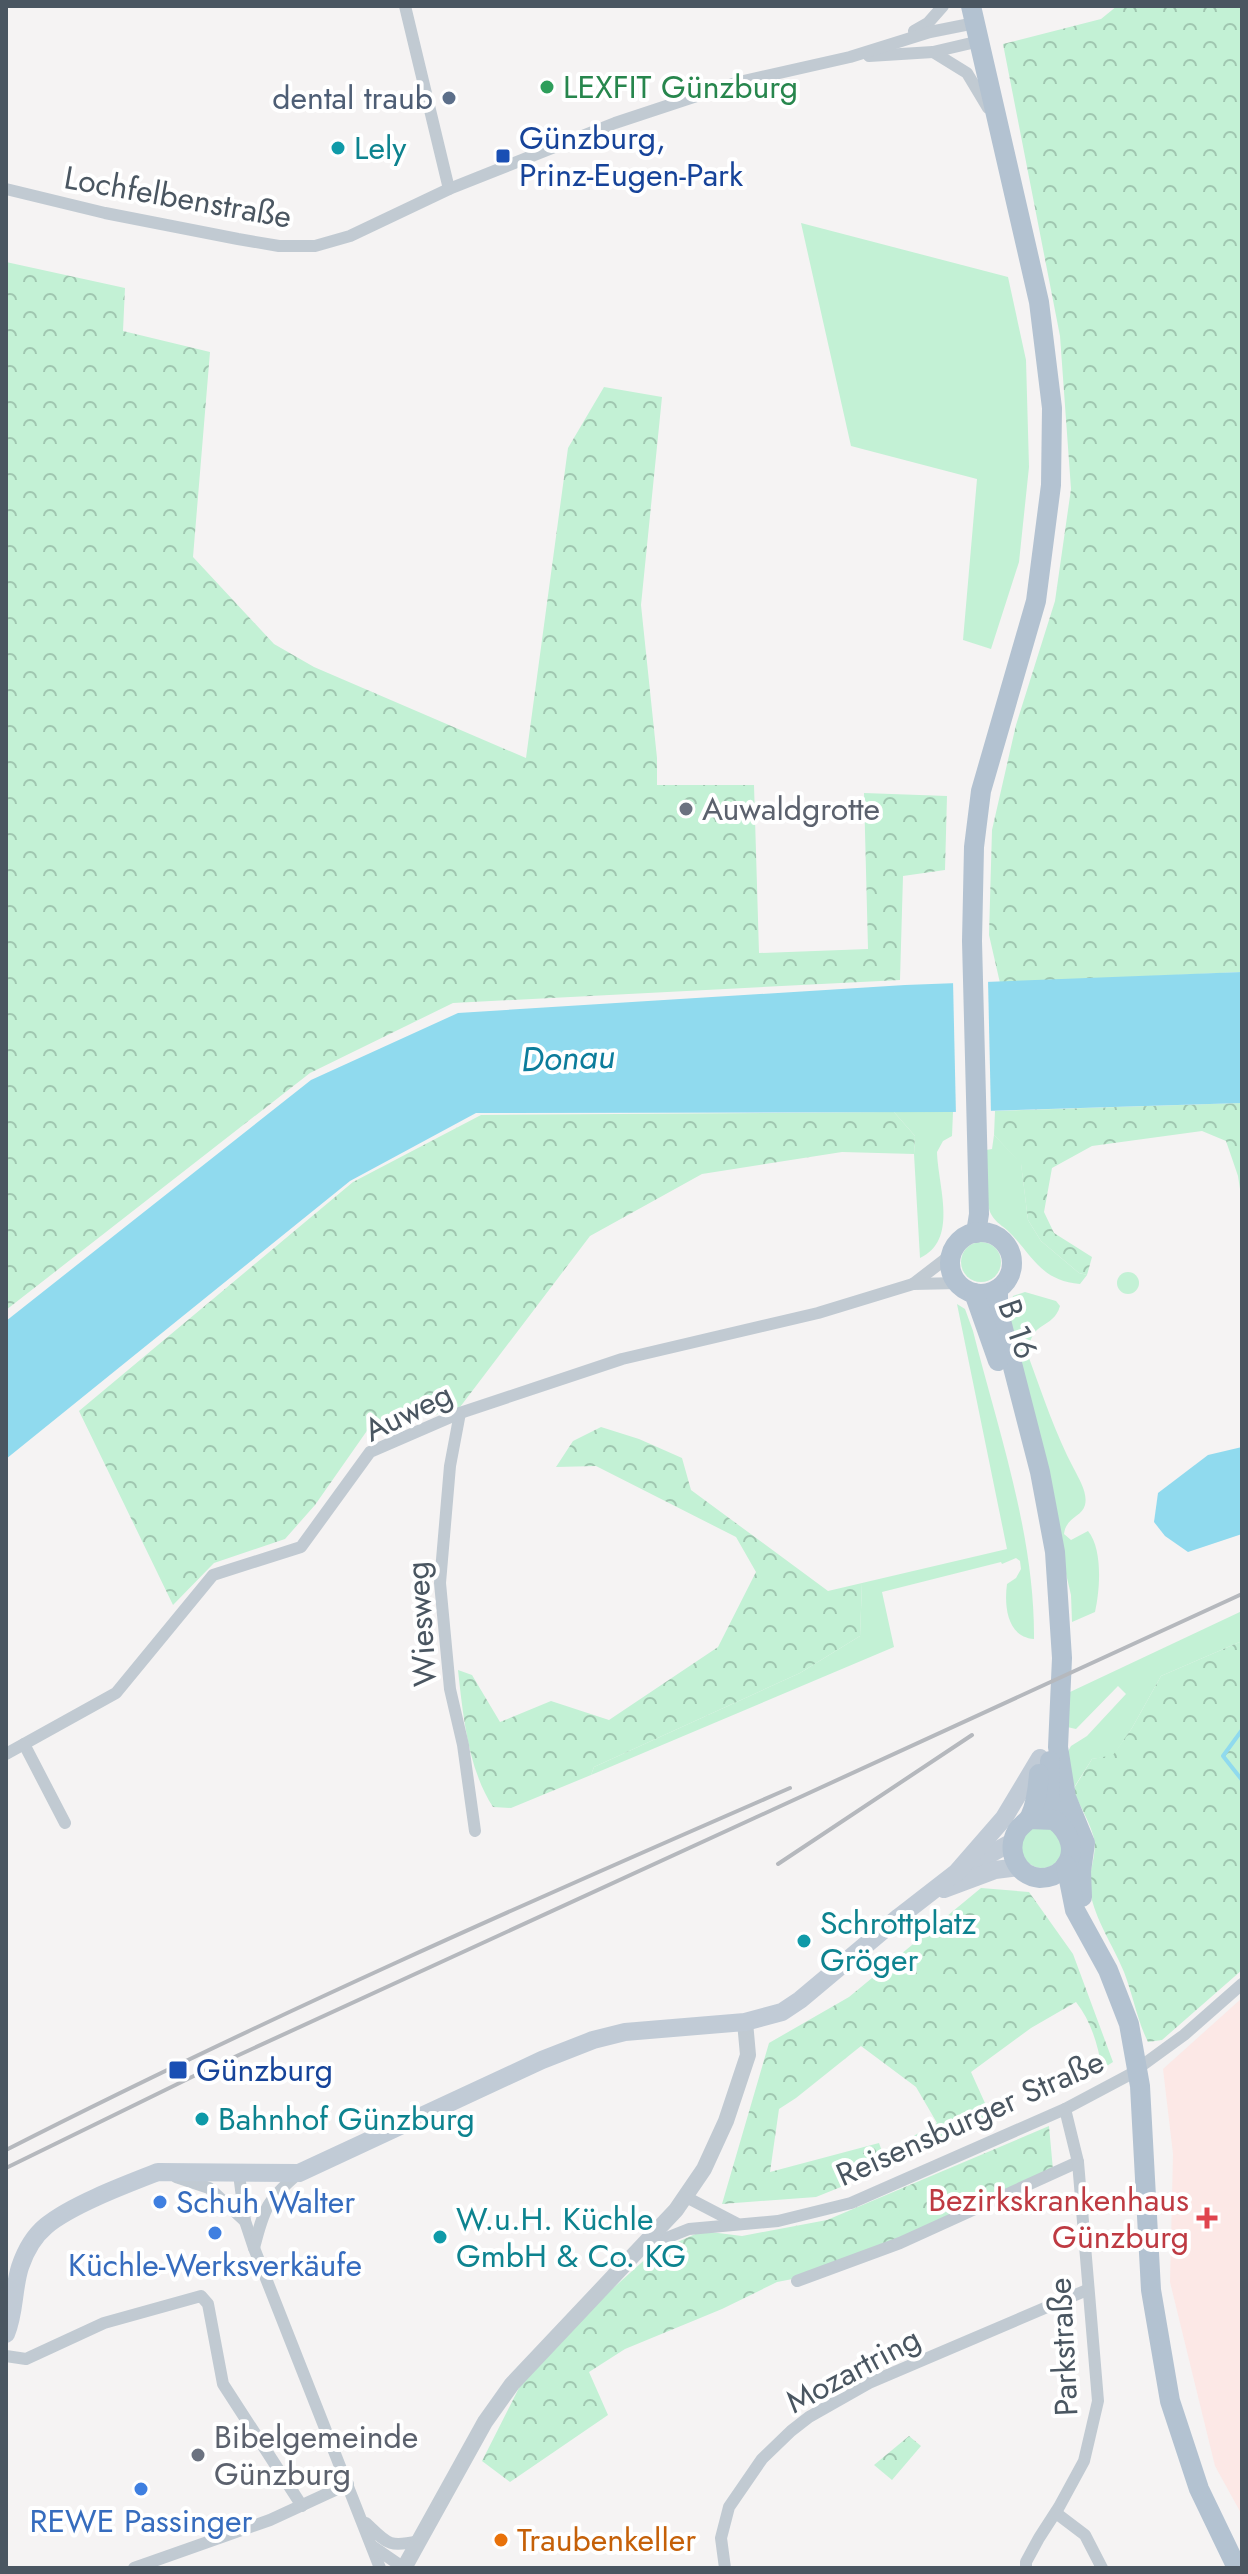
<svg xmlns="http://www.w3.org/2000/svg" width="1248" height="2574" font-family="Jost,sans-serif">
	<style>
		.medical { fill: #fce8e6 }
		.green { fill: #c3f1d5 }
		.forest { fill: url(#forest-crowns) }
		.water { fill: #90daee }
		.pier { fill: #f5f3f3 }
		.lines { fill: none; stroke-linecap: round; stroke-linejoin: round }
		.stream { stroke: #90daee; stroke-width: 4 }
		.minor { stroke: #c1cad2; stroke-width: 12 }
		.tertiary { stroke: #c1cad2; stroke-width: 16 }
		.secondary { stroke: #c1cbd6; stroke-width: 18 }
		.primary { stroke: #b3c2d1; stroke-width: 20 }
		.rail { stroke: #b5b8bd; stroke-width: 4 }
		.leisure-dot { fill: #2e9e5b; stroke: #fff; stroke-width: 3 }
		.service-dot { fill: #5c6f8a; stroke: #fff; stroke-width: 3 }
		.culture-dot { fill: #0f9aa8; stroke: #fff; stroke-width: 3 }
		.transit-dot { fill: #1a4fb4; stroke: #fff; stroke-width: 3 }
		.worship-dot { fill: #6b7280; stroke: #fff; stroke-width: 3 }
		.shop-dot { fill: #3f7fe0; stroke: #fff; stroke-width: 3 }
		.health-dot { fill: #e0444e; stroke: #fff; stroke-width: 3 }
		.food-dot { fill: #e8710a; stroke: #fff; stroke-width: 3 }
		.labels { text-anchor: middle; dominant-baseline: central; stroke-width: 8; stroke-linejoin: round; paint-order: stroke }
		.leisure-label { font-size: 32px; fill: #27864d; stroke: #fff; text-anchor: start }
		.service-label { font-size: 32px; fill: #4e5e75; stroke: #fff; text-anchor: end }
		.transit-label { font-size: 32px; fill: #164399; stroke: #fff; text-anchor: start }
		.culture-label { font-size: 32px; fill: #0d838f; stroke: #fff; text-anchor: start }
		.street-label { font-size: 32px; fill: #4a5661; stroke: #fff }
		.worship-label { font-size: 32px; fill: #5b616d; stroke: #fff; text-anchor: start }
		.health-label { font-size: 32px; fill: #be3a42; stroke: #fff; text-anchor: end }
		.shop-label { font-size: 32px; fill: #366cbe; stroke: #fff }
		.food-label { font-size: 32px; fill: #c56008; stroke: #fff; text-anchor: start }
		.water-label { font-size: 34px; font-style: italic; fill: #0c7c9b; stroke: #fff }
	</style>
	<defs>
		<pattern id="forest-crowns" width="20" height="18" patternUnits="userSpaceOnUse" patternTransform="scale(2)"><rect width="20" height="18" fill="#c3f1d5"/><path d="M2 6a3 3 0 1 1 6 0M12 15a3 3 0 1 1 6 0" fill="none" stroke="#a0c6b0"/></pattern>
	</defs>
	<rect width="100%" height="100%" fill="#f5f3f3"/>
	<path class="medical" d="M1242,1998v517l-27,-49 -45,-184 3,-128 -10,-85z"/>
	<g class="green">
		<path d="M801,223l207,54 18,83 3,107 -10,95 -28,87 -28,-9 14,-161 -126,-33z"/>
		<path d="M894,1112h59l-1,24 -9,5 -6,11c1,35 22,88 -17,106l-6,-104 1,-18z"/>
		<path d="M994,1135l27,28 7,57 13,21 38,32 8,2 -7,9c-41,-3 -49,-32 -73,-54 -7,-6 -13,-9 -17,-18 -6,-18 -3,-43 -4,-62l6,-1z"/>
		<circle cx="981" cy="1262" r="20"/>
		<circle cx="1128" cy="1283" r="11"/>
		<path d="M1025,1292l31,9 4,5c-7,25 -33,13 -31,52 14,38 26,75 45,111 5,10 14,24 11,36 -3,12 -19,12 -21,29l7,6 17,-9c15,18 12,59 7,81l-23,10 -1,-27 -66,-280 4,-4 4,-15z"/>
		<path d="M957,1304l8,5 8,22c25,99 62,204 61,308 -27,-2 -30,-33 -27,-55l9,-6 5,-9 -1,-8 -4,-3 -14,6 -1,-2 -119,30 12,55 -303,128 3,-8 206,-94 60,-37 2,-53 145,-34z"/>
		<path d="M1242,1611v30l-81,35 -29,52 -19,28 -21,3 -19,30 -7,-34 5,-9 16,-10 39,-42 -8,-8 -42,43 -9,-2 3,-35z"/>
		<circle cx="1042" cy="1847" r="21"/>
	</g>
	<g class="forest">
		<path d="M1117,6h125v966l-242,11 -11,-48 3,-105 24,-105 39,-124 16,-112 -11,-153 -57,-292 98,-25z"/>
		<path d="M6,262l119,26 -2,43 87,21 -17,205 81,87 40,23 212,91 42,-310 36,-61 58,10 -21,208 16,153v27h97l5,168 109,-4 -4,-156 83,3 -2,74 -42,6 -3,104 -447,23 -143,70 -304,237z"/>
		<path d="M1242,1103v99l-4,-26 -12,-35 -24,-10 -110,15 -40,22 -8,44 10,21 38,24 -5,18 -8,-2 -38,-32 -13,-21 -7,-56 -27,-29 1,-24z"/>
		<path d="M894,1112l21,24 -1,18 -72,-2 -140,22 -112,62 -133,175 -86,14 -56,80 -30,34 -71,24 -41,42 -94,-194 274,-229 128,-67z"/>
		<path d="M601,1427l38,12 43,19 9,32 137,101 34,-8 -2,53 -60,37 -206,94 -3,8 -80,33 -18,-1c-25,-38 -30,-92 -35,-137l14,5 28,47 51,-21 58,19 109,-73 38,-75 -20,-35 -140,-71 -40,1 17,-26z"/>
		<path d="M1242,1641v329l-80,70 -14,2c-11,-22 -15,-47 -24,-70 -11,-27 -29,-52 -34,-81 -3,-19 9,-38 3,-56 -4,-14 -14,-31 -20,-45l19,-31 21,-4 19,-27 29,-52z"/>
		<path d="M981,1888l48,4 44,62 40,108 -11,7c-4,-24 -11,-48 -26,-67l-45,26 -60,44 22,49 -88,38 -6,-15 38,-21 -21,-36 -55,-41 -65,52 -17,11 -9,63 109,-29 9,25 -72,29 -94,7 47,-161 80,-46z"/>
		<path d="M1049,2126l4,44 -224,102 -52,10 -55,27 -97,40 -36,23 19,43 -98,67 -28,-21 40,-79 58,-64 71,-64 51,-23 40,5 85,-16z"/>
		<path d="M909,2436l12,10 -29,34 -18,-15z"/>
	</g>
	<g class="water">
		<path d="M1242,972v131l-289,9 -477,1 -126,68 -344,278v-138l305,-241 147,-67 447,-28z"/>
		<path d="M1242,1447v87l-54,18 -23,-16 -11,-14 4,-29 50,-38z"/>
	</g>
	<path class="pier" d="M953,980h35l3,135 -35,1z"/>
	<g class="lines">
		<path class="stream" d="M1242,1730l-19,26 19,24"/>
		<g class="minor">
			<path d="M405,6l44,183"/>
			<path d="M914,31l14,-8 15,-17"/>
			<path d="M933,52l34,21 21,35"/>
			<path d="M869,56l64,-4 47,-11"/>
			<path d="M6,189l99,24 133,26 41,7h36l35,-10 99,-47 166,-66 124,-41 111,-25 80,-25 45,-9"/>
			<path d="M913,1284l39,-30"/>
			<path d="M460,1413l-10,53 -10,117 10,106 13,56 12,86"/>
			<path d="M24,1744l41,79"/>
			<path d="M6,1754l110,-61 97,-118 88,-28 69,-95 90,-39 162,-54 196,-46 95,-29 46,-1"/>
			<path d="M239,2174l6,47 9,27 126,320"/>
			<path d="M176,2177l33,11 36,33"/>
			<path d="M686,2197l50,26"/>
			<path d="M254,2248c10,-40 13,-48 45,-75"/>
			<path d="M641,2248l48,-19 89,-8 73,-18 214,-94 64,-34 55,-40 58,-51"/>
			<path d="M797,2281l103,-38 178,-81"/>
			<path d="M6,2356l20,3 78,-36 97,-27 7,8 15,80 79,122"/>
			<path d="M1056,2513l29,22 17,33"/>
			<path d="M366,2523c21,20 22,25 52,18"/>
			<path d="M372,2546l32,22"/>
			<path d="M134,2568l136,-48 78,-36"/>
			<path d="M725,2568l-4,-30 8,-31 33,-48 29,-28 18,-14 60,-34 218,-93"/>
			<path d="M1026,2568v-6l13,-24 20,-31 25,-46 14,-60 -20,-239 -13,-53"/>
		</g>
		<path class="tertiary" d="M404,2568l81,-146 27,-38 164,-174 28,-41 22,-48 22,-66 -3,-33"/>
		<g class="secondary">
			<path d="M967,1867l45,-25"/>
			<path d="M944,1889l51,-19 24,-3"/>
			<path d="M6,2334c9,-21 7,-45 14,-67 5,-15 14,-31 26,-41 25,-21 81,-42 112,-54l141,1 243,-113 51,-20 32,-8 120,-10 37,-10 18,-12 99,-83 58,-45 47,-54 36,-60"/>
		</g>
		<g class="primary">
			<path d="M971,6l68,296 13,106 -1,77 -15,116 -55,190 -7,56 -2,94 7,273 -3,19"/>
			<circle cx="981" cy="1263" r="31"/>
			<path d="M998,1289v20l42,163 15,80 7,106 -4,89 8,50 19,46 -4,28 1,26"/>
			<path d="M974,1293l24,68"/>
			<path d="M1050,1761l-1,36 5,23"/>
			<path d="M1029,1819l25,1c16,12 24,33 9,49 -6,6 -15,9 -23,9 -24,-2 -34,-28 -23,-47 4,-6 10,-9 13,-14 6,-12 8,-30 9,-43"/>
			<path d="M1066,1865l9,45 33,60 21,54 11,62 11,204 19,111 29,88 38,79"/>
		</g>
		<g class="rail">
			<path d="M778,1864l194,-129"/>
			<path d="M6,2150c257,-131 520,-247 784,-362"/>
			<path d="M6,2168l198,-97 1038,-477"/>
		</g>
	</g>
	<circle class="leisure-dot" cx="547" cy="87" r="8"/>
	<circle class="service-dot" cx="449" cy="98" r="8"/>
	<g class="culture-dot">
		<circle cx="338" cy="148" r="8"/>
		<circle cx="804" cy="1941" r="8"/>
		<circle cx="202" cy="2119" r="8"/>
		<circle cx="440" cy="2237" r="8"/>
	</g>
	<g class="transit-dot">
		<rect x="495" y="148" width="16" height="16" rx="4"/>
		<rect x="168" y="2060" width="20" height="20" rx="4"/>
	</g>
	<g class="worship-dot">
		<circle cx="686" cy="809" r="8"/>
		<circle cx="198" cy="2455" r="8"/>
	</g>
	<g class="shop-dot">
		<circle cx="160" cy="2202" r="8"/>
		<circle cx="215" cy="2233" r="8"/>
		<circle cx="141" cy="2489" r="8"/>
	</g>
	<path class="health-dot" d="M1203 2206h8v8h8v8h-8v8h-8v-8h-8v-8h8z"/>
	<circle class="food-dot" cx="501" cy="2540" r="8"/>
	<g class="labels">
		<g class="leisure-label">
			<text x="563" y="87">LEXFIT Günzburg</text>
		</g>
		<g class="service-label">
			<text x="433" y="98">dental traub</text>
		</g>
		<g class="transit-label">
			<text x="519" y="138">Günzburg,<tspan x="519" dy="37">Prinz-Eugen-Park</tspan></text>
			<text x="196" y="2070">Günzburg</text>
		</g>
		<g class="culture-label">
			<text x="354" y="148">Lely</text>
			<text x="820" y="1923">Schrottplatz<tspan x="820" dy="37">Gröger</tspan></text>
			<text x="218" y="2119">Bahnhof Günzburg</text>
			<text x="456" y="2219">W.u.H. Küchle<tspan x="456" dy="37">GmbH &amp; Co. KG</tspan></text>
		</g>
		<g class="street-label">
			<text transform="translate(178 197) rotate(10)">Lochfelbenstraße</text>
			<text transform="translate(1018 1329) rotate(71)">B 16</text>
			<text transform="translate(408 1412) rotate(-26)">Auweg</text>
			<text transform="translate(421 1624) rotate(-94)">Wiesweg</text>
			<text transform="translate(970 2118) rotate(-24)">Reisensburger Straße</text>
			<text transform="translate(1063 2347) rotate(-93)">Parkstraße</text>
			<text transform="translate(853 2370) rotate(-28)">Mozartring</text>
		</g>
		<g class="worship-label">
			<text x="702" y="809">Auwaldgrotte</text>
			<text x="214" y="2437">Bibelgemeinde<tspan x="214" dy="37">Günzburg</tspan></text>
		</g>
		<g class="health-label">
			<text x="1189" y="2200">Bezirkskrankenhaus<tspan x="1189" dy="37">Günzburg</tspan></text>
		</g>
		<g class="shop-label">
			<text x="176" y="2202" text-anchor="start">Schuh Walter</text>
			<text x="215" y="2265">Küchle-Werksverkäufe</text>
			<text x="141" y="2521">REWE Passinger</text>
		</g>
		<g class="food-label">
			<text x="517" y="2540">Traubenkeller</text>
		</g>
		<g class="water-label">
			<text transform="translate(568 1058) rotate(-2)">Donau</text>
		</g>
	</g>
	<rect width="1248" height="2574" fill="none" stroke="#4a5661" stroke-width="16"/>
</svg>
